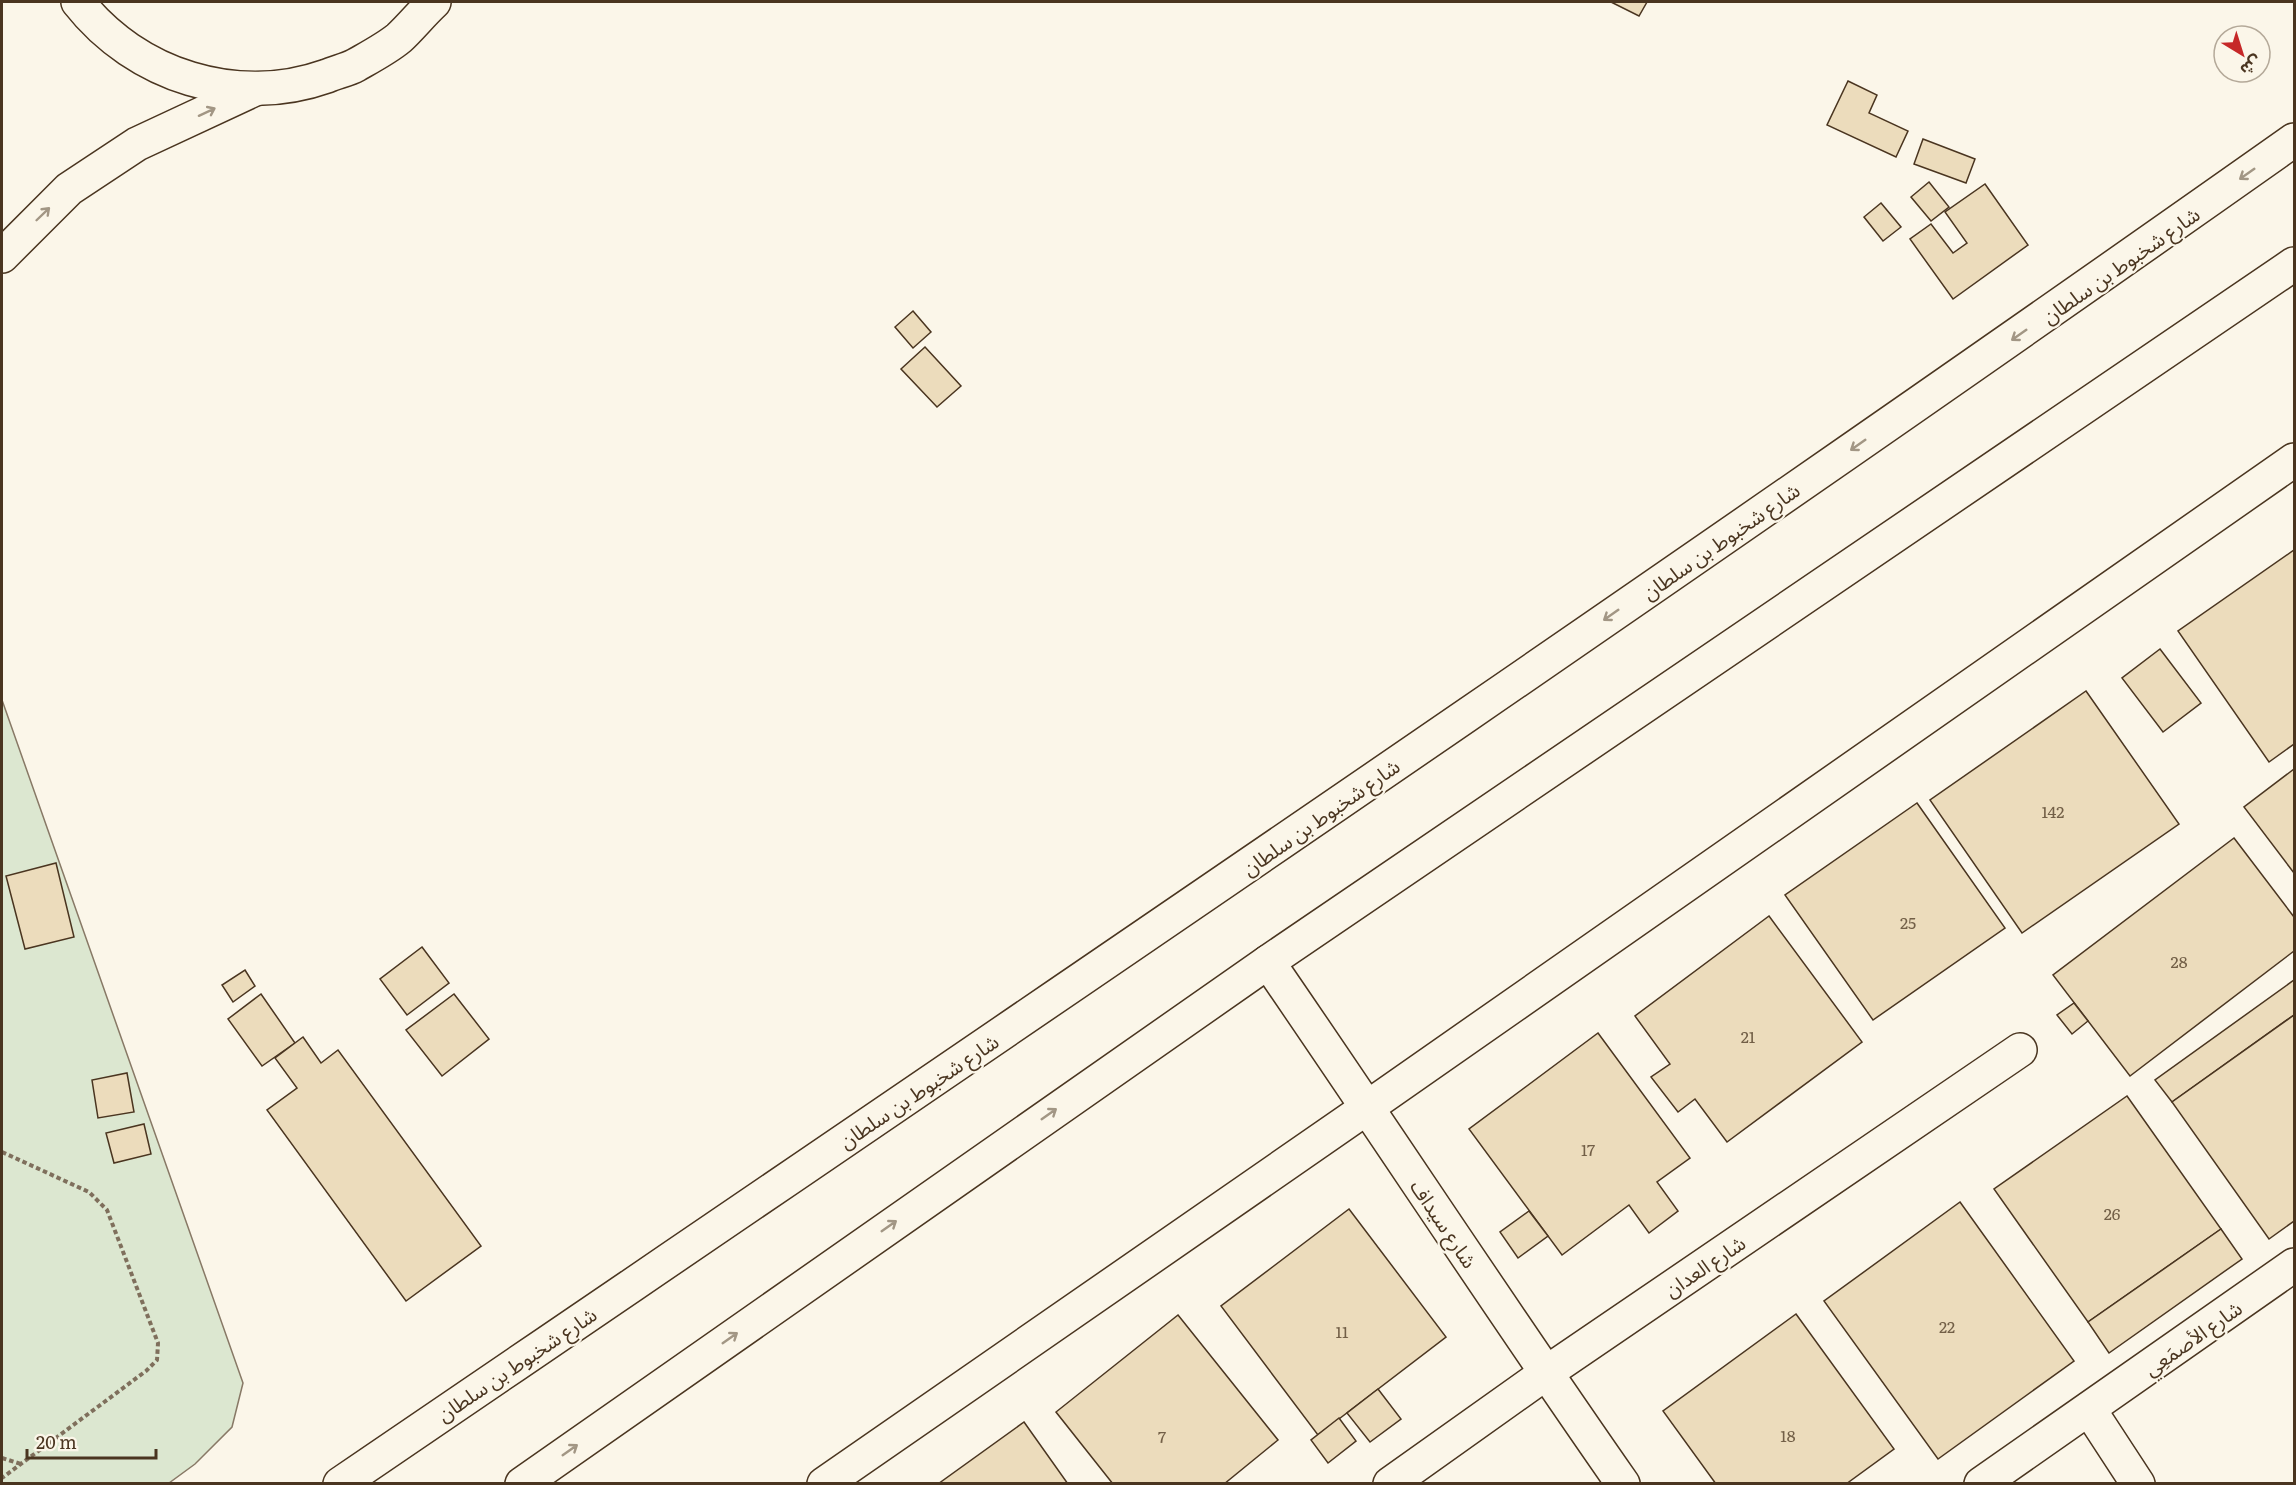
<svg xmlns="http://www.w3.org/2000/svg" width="2296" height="1485" font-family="Literata,'Noto Sans Arabic',serif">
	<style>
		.green { fill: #dce7d0; stroke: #887966; stroke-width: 1.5 }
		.building { fill: #ecdcbc; stroke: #4a3520; stroke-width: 1.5 }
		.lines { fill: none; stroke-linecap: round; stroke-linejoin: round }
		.street-casing { stroke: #4a3520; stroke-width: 36 }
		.secondary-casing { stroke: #4a3520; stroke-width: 36 }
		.primary-casing { stroke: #4a3520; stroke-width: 36 }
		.path { stroke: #7f6f5c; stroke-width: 4; stroke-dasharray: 4.5 3; stroke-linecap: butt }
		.street { stroke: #fbf6e9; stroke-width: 33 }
		.secondary { stroke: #fbf6e9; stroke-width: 33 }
		.primary { stroke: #fbf6e9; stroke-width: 33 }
		.oneway { stroke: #a29684 }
		.labels { text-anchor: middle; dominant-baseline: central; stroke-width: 4.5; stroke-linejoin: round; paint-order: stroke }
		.number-label { font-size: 16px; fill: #725f47 }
		.street-label { font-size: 20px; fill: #4a3520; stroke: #fbf6e9 }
	</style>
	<rect width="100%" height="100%" fill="#fbf6e9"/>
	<path class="green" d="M2,700l241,683 -11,44 -37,37 -26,19h-167z"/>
	<g class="building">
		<path d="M1611,2h36l-8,14z"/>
		<path d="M1848,81l29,14 -8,18 39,18 -12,26 -69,-32z"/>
		<path d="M1923,139l52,20 -9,24 -52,-19z"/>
		<path d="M1929,182l20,25 -18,14 -20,-24z"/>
		<path d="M1985,184l43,61 -75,54 -43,-60 21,-15 22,29 14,-10 -22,-31z"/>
		<path d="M1881,203l20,24 -18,14 -19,-24z"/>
		<path d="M913,311l18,21 -18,16 -18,-21z"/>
		<path d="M925,347l36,39 -24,21 -36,-38z"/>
		<path d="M2294,550v194l-25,18 -91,-131z"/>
		<path d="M2160,649l41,54 -38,29 -41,-54z"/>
		<path d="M2086,691l93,133 -157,109 -92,-133z"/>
		<path d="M2294,769v104l-50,-66z"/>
		<path d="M1917,803l88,125 -132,92 -88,-125z"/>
		<path d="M2234,838l60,79v34l-164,125 -77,-101z"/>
		<path d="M56,863l18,74 -49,12 -19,-73z"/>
		<path d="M1769,916l93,126 -135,100 -32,-43 -17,13 -27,-35 19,-13 -35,-48z"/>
		<path d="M422,947l27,36 -42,32 -27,-36z"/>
		<path d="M245,970l10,16 -22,16 -11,-17z"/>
		<path d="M2294,980v35l-122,87 -17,-22z"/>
		<path d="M261,994l34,49 -33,23 -34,-47z"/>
		<path d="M454,994l35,45 -47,37 -36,-46z"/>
		<path d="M2074,1003l14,18 -16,13 -15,-19z"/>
		<path d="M2294,1015v206l-25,18 -97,-137z"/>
		<path d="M1598,1033l92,125 -33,24 21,29 -29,22 -20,-28 -67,50 -93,-126z"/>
		<path d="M303,1037l18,26 17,-13 143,196 -75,55 -139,-191 30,-22 -22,-30z"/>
		<path d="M127,1073l7,39 -36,6 -6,-38z"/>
		<path d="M2127,1096l94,133 -133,93 -94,-133z"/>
		<path d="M144,1124l7,30 -37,9 -8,-30z"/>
		<path d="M1960,1202l114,159 -136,98 -114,-158z"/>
		<path d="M1349,1209l97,128 -128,98 -97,-129z"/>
		<path d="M1529,1211l19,25 -30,22 -18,-26z"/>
		<path d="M2221,1229l21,30 -133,94 -21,-31z"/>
		<path d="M1796,1314l98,135 -48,35h-130l-53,-73z"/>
		<path d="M1178,1315l100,125 -54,44h-111l-57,-72z"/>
		<path d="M1378,1389l23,30 -31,23 -23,-29z"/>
		<path d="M1339,1418l17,23 -28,22 -17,-23z"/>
		<path d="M1024,1422l44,62h-130z"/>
	</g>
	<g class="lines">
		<g class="street-casing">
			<g id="street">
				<path d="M1268,962c119,173 234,349 355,522"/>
				<path d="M2089,1409l49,75"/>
				<path d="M824,1484l544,-377 926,-647"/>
				<path d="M1390,1484l156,-111 474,-323"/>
				<path d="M1981,1484l313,-219"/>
			</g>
		</g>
		<g class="secondary-casing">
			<g id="secondary">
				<path d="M78,2c58,74 159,106 249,74 9,-4 20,-6 29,-11 14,-8 31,-17 43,-27 12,-11 23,-25 35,-36"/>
				<path d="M2,256l67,-67 68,-45 118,-55"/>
			</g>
		</g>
		<g class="primary-casing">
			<g id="primary">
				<path d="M340,1484c653,-445 1308,-888 1954,-1344"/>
				<path d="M522,1484l746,-522 1026,-698"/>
			</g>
		</g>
		<g class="path">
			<path d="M2,1152l87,40 18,18 51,133 -1,17 -11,11 -144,107"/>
			<path d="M2,1458l19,6"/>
		</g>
		<use href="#street" class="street"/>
		<use href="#secondary" class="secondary"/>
		<use href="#primary" class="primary"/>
	</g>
	<defs><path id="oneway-shaft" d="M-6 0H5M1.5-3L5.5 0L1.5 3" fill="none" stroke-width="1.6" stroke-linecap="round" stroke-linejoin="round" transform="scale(1.5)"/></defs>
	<g class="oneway">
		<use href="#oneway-shaft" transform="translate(207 112) rotate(-25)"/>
		<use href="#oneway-shaft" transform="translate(2247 174) rotate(145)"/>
		<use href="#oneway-shaft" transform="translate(43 214) rotate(-44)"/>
		<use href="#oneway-shaft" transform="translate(2019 335) rotate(145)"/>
		<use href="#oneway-shaft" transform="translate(1858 445) rotate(145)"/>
		<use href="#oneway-shaft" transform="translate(1611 615) rotate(145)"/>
		<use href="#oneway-shaft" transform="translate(1049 1114) rotate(-35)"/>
		<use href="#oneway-shaft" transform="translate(889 1226) rotate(-35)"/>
		<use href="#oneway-shaft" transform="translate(730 1338) rotate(-35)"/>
		<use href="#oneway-shaft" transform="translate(570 1450) rotate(-35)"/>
	</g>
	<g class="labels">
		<g class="number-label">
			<text x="2053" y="811">142</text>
			<text x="1908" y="922">25</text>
			<text x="2179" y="961">28</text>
			<text x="1748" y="1036">21</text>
			<text x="1588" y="1149">17</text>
			<text x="2112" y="1213">26</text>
			<text x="1947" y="1326">22</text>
			<text x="1342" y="1331">11</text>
			<text x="1788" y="1435">18</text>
			<text x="1162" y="1436">7</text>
		</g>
		<g class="street-label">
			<text transform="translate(2120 264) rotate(-35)">شارع شخبوط بن سلطان</text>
			<text transform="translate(1720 540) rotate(-35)">شارع شخبوط بن سلطان</text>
			<text transform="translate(1320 816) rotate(-35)">شارع شخبوط بن سلطان</text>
			<text transform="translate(918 1090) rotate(-34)">شارع شخبوط بن سلطان</text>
			<text transform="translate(1445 1223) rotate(56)">شارع سيداف</text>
			<text transform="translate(1704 1265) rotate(-34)">شارع العدان</text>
			<text transform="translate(2192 1337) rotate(-35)">شارع الأصمَعِي</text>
			<text transform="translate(516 1363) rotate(-34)">شارع شخبوط بن سلطان</text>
		</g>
	</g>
	<rect width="2296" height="1485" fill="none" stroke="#4a3520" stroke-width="6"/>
	<g transform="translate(2242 54) rotate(142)"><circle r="28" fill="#fbf6e9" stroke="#b4a999" stroke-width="1.5"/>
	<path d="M0-4.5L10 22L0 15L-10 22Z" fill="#c62828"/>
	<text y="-9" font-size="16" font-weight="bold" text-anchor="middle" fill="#4a3520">ش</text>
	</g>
	<path d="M27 1449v9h129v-9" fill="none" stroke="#4a3520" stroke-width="3"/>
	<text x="36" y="1449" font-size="18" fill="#4a3520" stroke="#fbf6e9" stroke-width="4.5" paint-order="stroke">20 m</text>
</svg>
